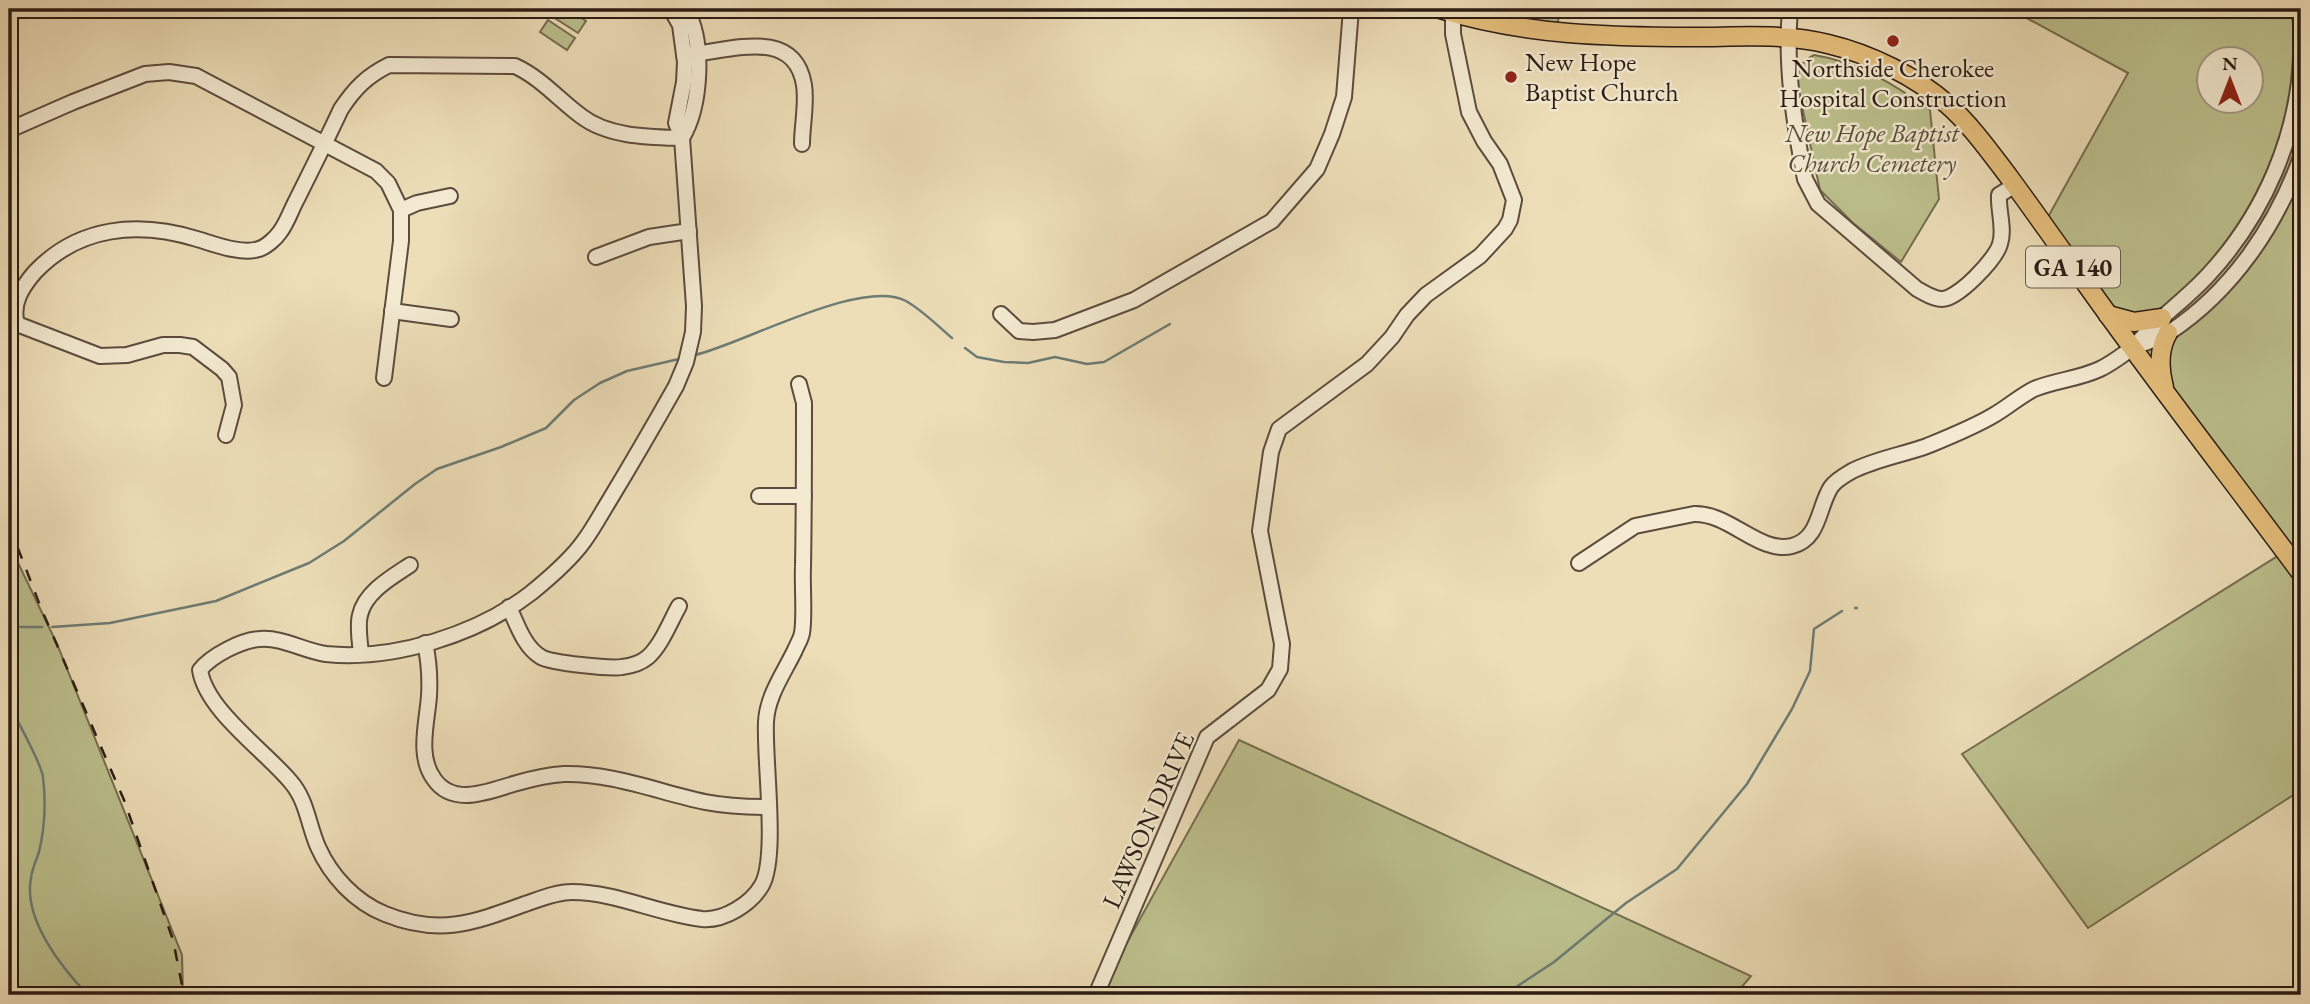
<svg xmlns="http://www.w3.org/2000/svg" width="2310" height="1004" font-family="'EB Garamond',serif">
	<style>
		.green { fill: #bcc08d; stroke: #746e51; stroke-width: 2; fill-rule: evenodd }
		.lines { fill: none; stroke-linecap: round; stroke-linejoin: round }
		.stream { stroke: #6d7c74; stroke-width: 2.5 }
		.minor-casing { stroke: #5c4c3e; stroke-width: 18 }
		.major-casing { stroke: #2b1c15; stroke-width: 21 }
		.minor { stroke: #f3ead1; stroke-width: 14 }
		.major { stroke: #e6bf7c; stroke-width: 18 }
		.rail { stroke: #2b1c15; stroke-width: 2.5; stroke-dasharray: 12 12; stroke-linecap: butt }
		.poi-dot { fill: #8f2418; stroke: #f3ead1; stroke-width: 2.5 }
		.labels { text-anchor: middle; dominant-baseline: central; stroke-width: 5; stroke-linejoin: round; paint-order: stroke }
		.shield { fill: #f3ead1; stroke: #675a4d; stroke-width: 2 }
		.shield-label { font-size: 24px; font-weight: bold; fill: #2b1c15 }
		.poi-label { font-size: 26px; fill: #2b1c15; stroke: #f3ead1; text-anchor: start }
		.park-label { font-size: 26px; font-style: italic; fill: #564d39; stroke: #f3ead1 }
		.street-label { font-size: 26px; fill: #2b1c15; stroke: #f3ead1 }
	</style>
	<rect width="100%" height="100%" fill="#eddeb8"/>
	<filter id="stains"><feTurbulence type="fractalNoise" baseFrequency=".00286" numOctaves="4"/><feColorMatrix values="0 0 0 0 .2 0 0 0 0 .09 0 0 0 0 .02 0 0 0 .5 -.17"/></filter>
	<radialGradient id="worn" r=".72"><stop offset=".6" stop-color="#630" stop-opacity="0"/><stop offset="1" stop-color="#630" stop-opacity=".3"/></radialGradient>
	<g class="green">
		<path d="M555,9h13l18,12 -8,12 -28,-18z"/>
		<path d="M1427,9h133l-4,24 -114,-18z"/>
		<path d="M2010,9h291v781l-213,138 -126,-174 330,-207 -159,-199 -85,-131 80,-144zM2208,60h42v42h-42z"/>
		<path d="M548,20l27,18 -8,12 -27,-18z"/>
		<path d="M1814,55c44,7 80,29 116,55l9,89 -38,63 -48,-39 -33,-33 -23,-107c1,-15 4,-21 17,-28z"/>
		<path d="M9,544l48,100 125,311 1,40h-174z"/>
		<path d="M1239,740l512,236 -16,19h-637z"/>
	</g>
	<g class="lines">
		<g class="stream">
			<path d="M965,348l12,9 27,5 24,1 27,-6 32,7 17,-2 66,-38"/>
			<path d="M695,355c48,-11 167,-78 211,-54 16,9 32,25 46,37"/>
			<path d="M1855,608h2"/>
			<path d="M9,627h33"/>
			<path d="M52,627l58,-4 106,-22 93,-38 35,-22 71,-57 22,-15 64,-22 45,-19 28,-28 26,-17 27,-12 52,-12"/>
			<path d="M9,704c8,17 32,58 34,73 3,26 2,50 -4,75 -3,9 -7,17 -8,26 -8,41 30,89 57,117"/>
			<path d="M1504,995l50,-33 72,-59 51,-34 70,-85 45,-75 18,-38 4,-42 28,-18"/>
		</g>
		<g class="minor-casing">
			<g id="minor">
				<path d="M671,9l9,16 5,37 -1,20 -8,41 6,15 12,168 -1,26 -7,30 -10,24c-22,39 -44,77 -67,115 -8,13 -16,28 -25,40 -12,17 -37,39 -53,52 -53,41 -137,68 -205,61 -22,-3 -44,-17 -66,-15 -19,1 -49,17 -60,31 6,40 64,80 90,111 17,19 18,43 28,66 13,29 37,55 67,67 54,22 88,9 140,-10 15,-5 31,-12 47,-12 44,0 86,22 130,27 22,2 49,-15 60,-34 16,-29 2,-125 4,-163 1,-26 18,-49 29,-72 2,-5 6,-11 7,-17 3,-16 0,-48 1,-66 1,-55 1,-109 1,-164l-5,-19"/>
				<path d="M1790,9c-5,57 4,114 15,170l13,25 99,85c8,4 16,10 25,10 16,0 54,-40 58,-55 5,-15 -2,-33 -1,-49l16,-10"/>
				<path d="M2300,9l1,18"/>
				<path d="M684,55c40,-2 110,-31 120,30 3,18 -2,41 -2,59"/>
				<path d="M9,130l64,-28 72,-28 24,-2 27,4 180,95 12,12 13,27v31l-17,137"/>
				<path d="M682,138c19,-32 23,-96 4,-129"/>
				<path d="M401,210l16,-7 33,-7"/>
				<path d="M596,257l53,-20 40,-6"/>
				<path d="M392,311l59,8"/>
				<path d="M1001,314l18,17 14,1 22,-2 79,-30 138,-79 45,-52 15,-35 12,-37 7,-88"/>
				<path d="M2134,347c22,-28 52,-47 76,-74 54,-59 88,-137 91,-217"/>
				<path d="M226,435l8,-30 -5,-28 -7,-8 -29,-22 -13,-2h-17l-36,10 -27,1 -83,-32c-6,-20 5,-37 18,-52 44,-46 103,-51 162,-33 17,5 45,16 62,10 7,-2 17,-11 21,-17 7,-9 11,-22 17,-33 15,-30 30,-60 44,-90 14,-21 26,-33 48,-44l126,1c26,12 43,33 66,50 27,21 68,21 101,22"/>
				<path d="M759,496h45"/>
				<path d="M1579,563l56,-37 59,-12c36,-1 65,40 98,32 28,-7 26,-39 39,-59 4,-6 14,-12 21,-16 24,-12 50,-16 75,-25 22,-9 47,-19 67,-31 14,-8 26,-19 40,-26 22,-9 45,-10 66,-20 11,-5 21,-13 31,-20 13,-7 27,-9 39,-17 62,-41 106,-106 131,-175"/>
				<path d="M509,607c8,17 15,40 32,50 10,6 70,12 81,10 9,-1 19,-4 26,-10 14,-13 22,-35 31,-51"/>
				<path d="M425,643c4,18 5,35 4,53 -2,27 -12,60 5,83 20,29 57,11 83,4 14,-4 32,-8 47,-9 49,-1 94,18 141,28 21,4 41,5 63,5"/>
				<path d="M361,654c-1,-12 -4,-28 -1,-39 5,-23 32,-38 50,-50"/>
				<path d="M1096,995l111,-258 61,-47 12,-21 2,-25 -22,-113 11,-79 8,-23 88,-65 25,-27 15,-22 19,-20 54,-39 25,-27 5,-9 4,-20 -14,-36 -16,-23 -15,-29 -16,-78v-21"/>
			</g>
		</g>
		<g class="major-casing">
			<g id="major">
				<path d="M1440,9c83,26 168,28 254,28 44,0 92,-4 134,7 42,10 87,32 119,60 24,21 43,48 62,73 25,34 50,70 75,104 70,99 145,195 217,292"/>
				<path d="M2108,315l26,7 28,-4"/>
				<path d="M2164,387c-5,-19 -6,-37 4,-54"/>
			</g>
		</g>
		<use href="#minor" class="minor"/>
		<use href="#major" class="major"/>
		<path class="rail" d="M9,525l32,83 83,192 49,140 11,55"/>
	</g>
	<g class="poi-dot">
		<circle cx="1893" cy="41" r="7"/>
		<circle cx="1511" cy="77" r="7"/>
	</g>
	<g class="labels">
		<rect class="shield" x="2026" y="246.5" width="94" height="41" rx="5"/>
		<g class="shield-label">
			<text x="2073" y="267">GA 140</text>
		</g>
		<g class="poi-label">
			<text x="1525" y="62">New Hope<tspan x="1525" dy="30">Baptist Church</tspan></text>
			<text x="1893" y="68" text-anchor="middle">Northside Cherokee<tspan x="1893" dy="30">Hospital Construction</tspan></text>
		</g>
		<g class="park-label">
			<text x="1872" y="133">New Hope Baptist<tspan x="1872" dy="30">Church Cemetery</tspan></text>
		</g>
		<g class="street-label">
			<text transform="translate(1148 820) rotate(-66)">LAWSON DRIVE</text>
		</g>
	</g>
	<rect width="2310" height="1004" fill="none" stroke="#eddeb8" stroke-width="35"/>
	<rect x="10" y="10" width="2289" height="983" fill="none" stroke="#2b1c15" stroke-width="3.5"/>
	<rect x="18" y="18" width="2275" height="969" fill="none" stroke="#2b1c15" stroke-width="2"/>
	<g transform="translate(2230 80)"><circle r="33" fill="#f3ead1" stroke="#a39886" stroke-width="2"/>
	<path d="M0-5L12 26L0 18L-12 26Z" fill="#8f2418"/>
	<text y="-10" font-size="19" font-weight="bold" text-anchor="middle" fill="#2b1c15">N</text>
	</g>
	<rect width="100%" height="100%" filter="url(#stains)"/>
	<rect width="100%" height="100%" fill="url(#worn)"/>
</svg>
